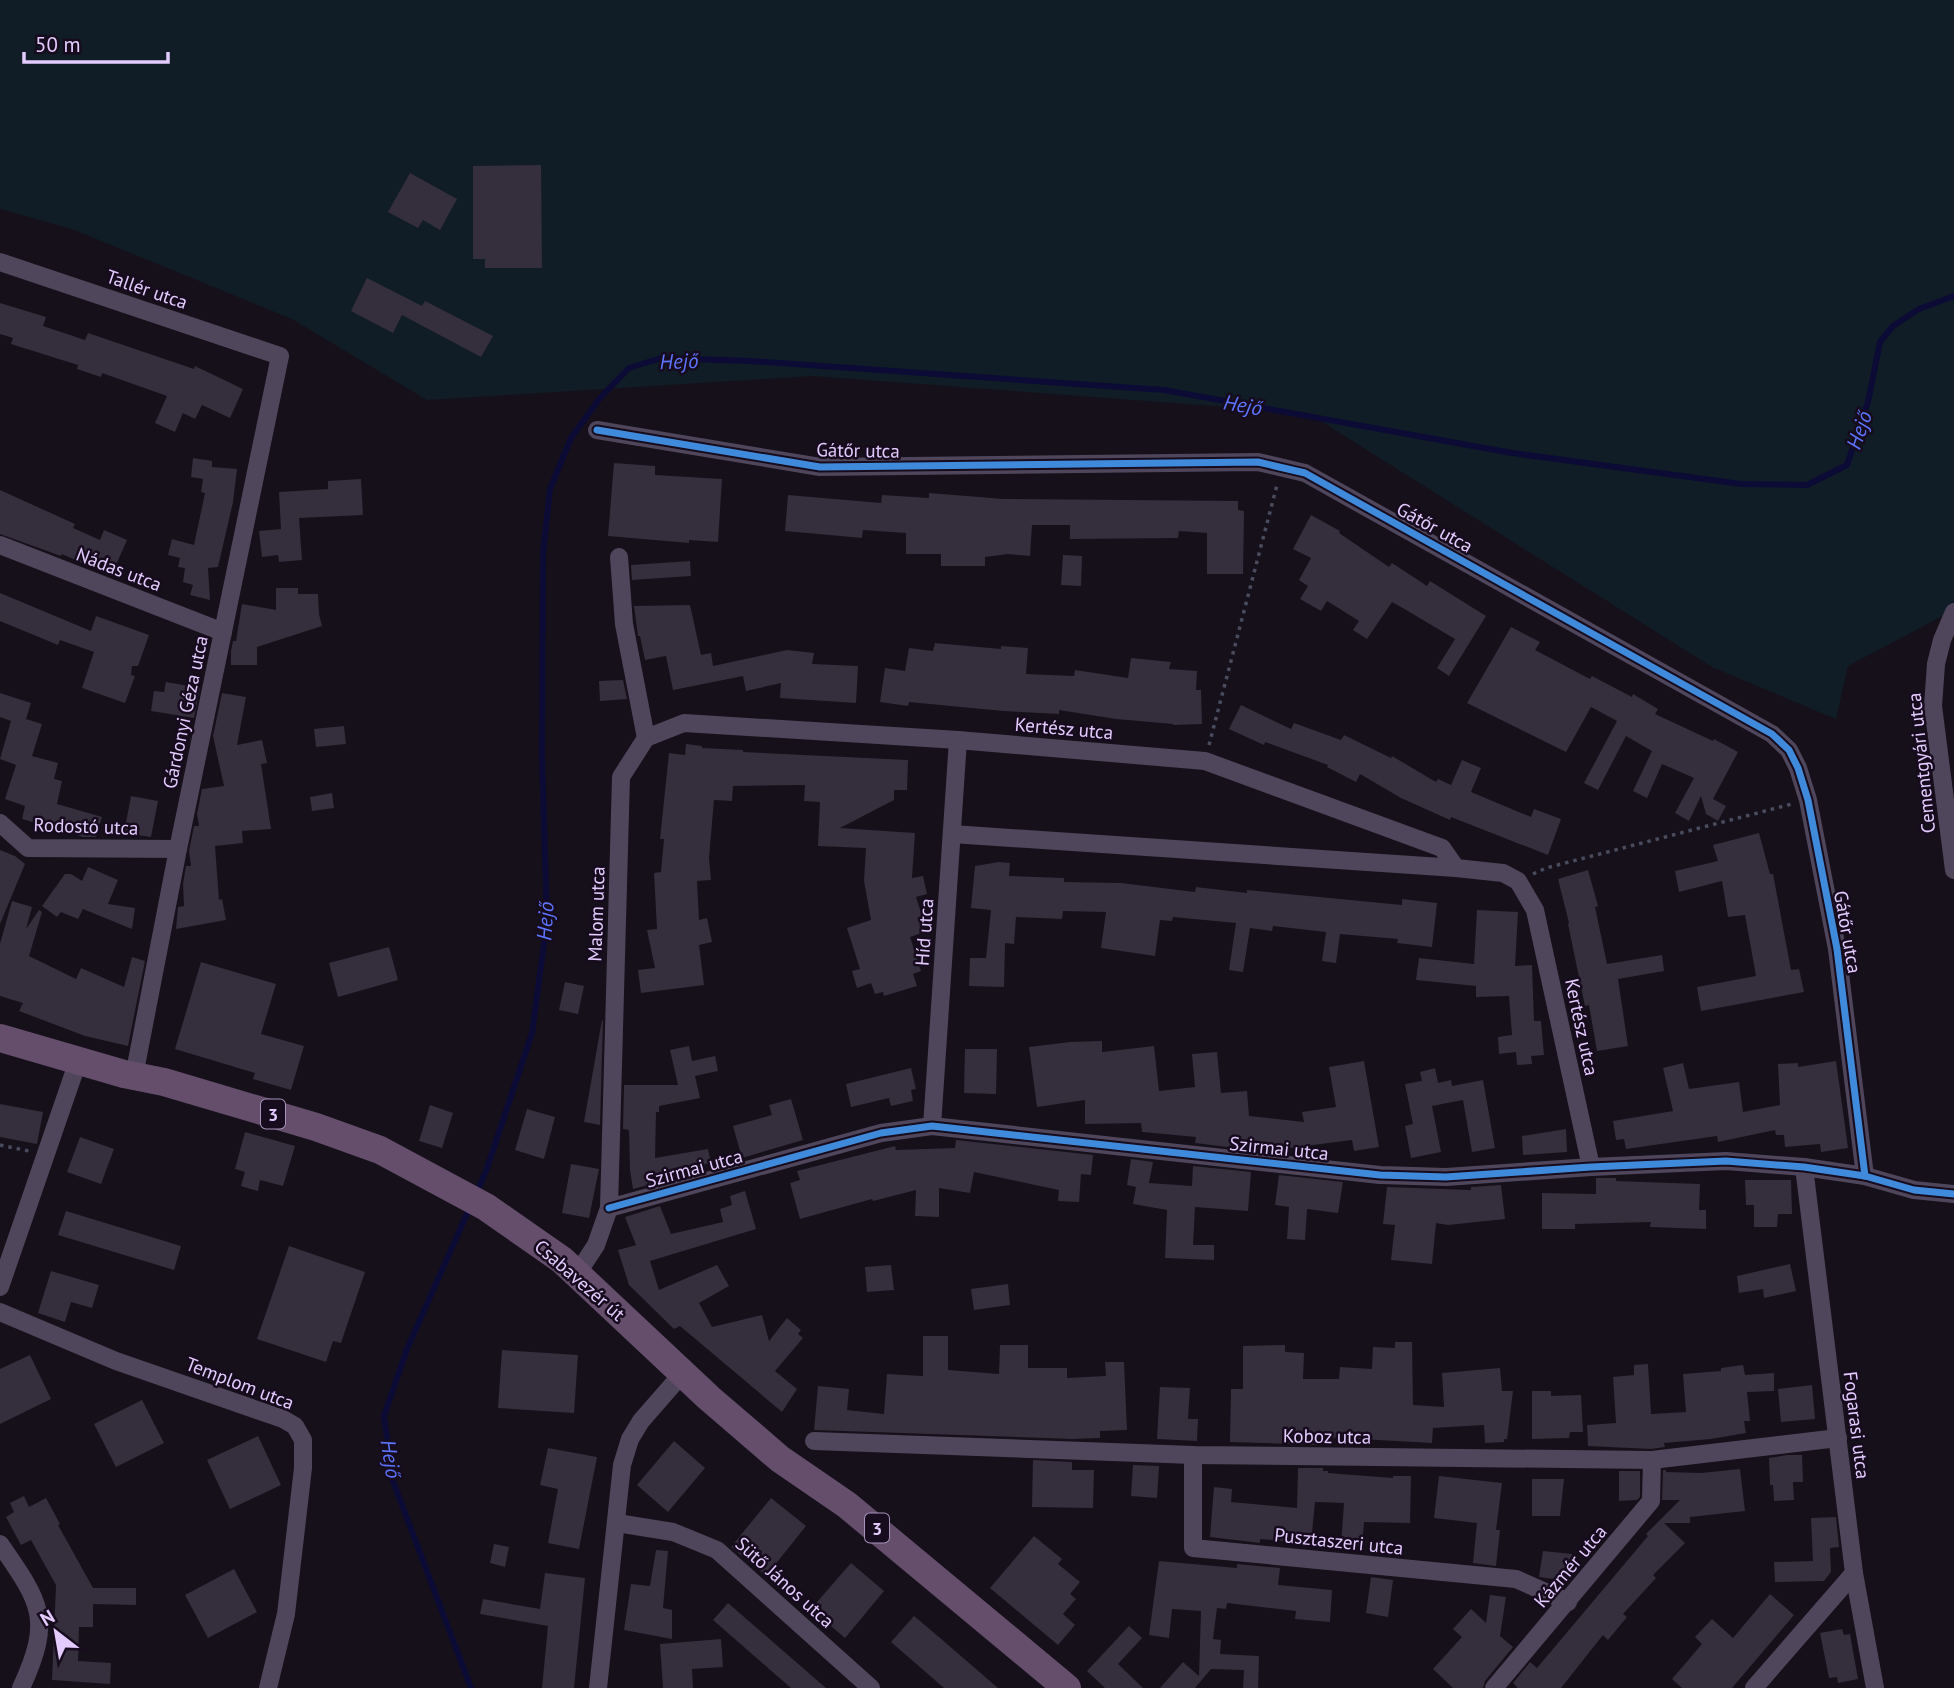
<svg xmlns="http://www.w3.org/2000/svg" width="1954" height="1688" font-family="'PT Sans',sans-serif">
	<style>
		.green { fill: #111d26 }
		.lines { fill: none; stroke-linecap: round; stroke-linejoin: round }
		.stream { stroke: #0c0b36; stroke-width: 6 }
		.building { fill: #352e3c }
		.path { stroke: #4a4c5d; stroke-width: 3.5; stroke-dasharray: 3.5 5; stroke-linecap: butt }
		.minor { stroke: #4f465b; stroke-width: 18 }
		.primary { stroke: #654e6c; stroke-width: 28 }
		.cycleway-casing { stroke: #160c1e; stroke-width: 11 }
		.cycleway { stroke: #408adc; stroke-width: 7 }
		.labels { text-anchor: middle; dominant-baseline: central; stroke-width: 5; stroke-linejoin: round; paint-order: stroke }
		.shield { fill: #160c1e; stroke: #a692bb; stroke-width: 2 }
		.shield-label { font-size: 18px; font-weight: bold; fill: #e4cbfe }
		.street-label { font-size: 19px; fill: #e4cbfe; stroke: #160c1e }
		.water-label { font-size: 21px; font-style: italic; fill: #5c74fb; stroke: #160c1e }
	</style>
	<rect width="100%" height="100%" fill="#15101a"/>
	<path class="green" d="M0,0h1954v610l-106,56 -12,53 -124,-52 -404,-254 -495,-37 -386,24 -135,-81 -220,-90 -72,-20z"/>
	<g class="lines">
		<g class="stream">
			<path d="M476,1194l10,-23 46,-138 15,-112 -5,-164 1,-203 7,-65 21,-51 29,-40 29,-30 32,-10 89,3 414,29 348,63 229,31 66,1 40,-20 21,-63 12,-60 13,-16 26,-17 35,-13"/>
			<path d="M470,1207l-63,142 -23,67 9,65 78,207"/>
		</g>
	</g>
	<g class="building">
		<path d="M541,165l1,103h-57v-9h-12v-93z"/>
		<path d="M410,173l47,26 -17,31 -17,-10 -5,8 -30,-16z"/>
		<path d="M367,278l55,28 3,-5 68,35 -12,21 -79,-42 -9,18 -42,-22z"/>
		<path d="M0,303l46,14 -3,9 42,14 3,-7 106,36 1,-3 48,23 -13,29 -28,-13 -7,14 -12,-6 -8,19 -20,-9 12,-27 -65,-23 -1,4 -24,-8 1,-4 -67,-21 2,-6 -13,-4z"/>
		<path d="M193,458l19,3v6l25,2 -4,33 -15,65 -10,1 2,32 -20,-5 3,-10 -10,-3 2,-14 -7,-1 2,-9 -12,-3 4,-16 22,6 11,-52 -4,-1 2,-13 -12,-2z"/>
		<path d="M614,463l41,3v9l67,4 -4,63 -29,-2v3l-81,-7z"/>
		<path d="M361,479l2,36 -64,3 3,42 -23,2 -1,-7 -16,2 -3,-26 22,-2 -2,-37 49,-3v-8z"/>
		<path d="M0,490l75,34 -2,4 27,12 4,-10 23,10 -16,36 -49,-22 -1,2 -61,-22z"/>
		<path d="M929,493l75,6 234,2v9l6,1 -1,63h-36v-41l-28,-2 -1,7 -108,1v-14h-38l-2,31 -22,-2 -23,3v9h-44v-12h-35v-21l-43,-3 -1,8 -77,-7 3,-36 93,8 1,-8 47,3z"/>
		<path d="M1311,515l29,16 -1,2 50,34 3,-4 35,23 3,-5 56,35 -37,60 -12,-8 18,-29 -54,-32 -9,-5 -25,37 -14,-9 6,-9 -32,-20 -6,10 -21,-12 8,-13 -9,-6 12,-22 -18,-9z"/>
		<path d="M1063,555l19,1 -1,30 -20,-1z"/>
		<path d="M690,561l1,15 -59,4 -1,-15z"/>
		<path d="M276,588h22v6h20l1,20 3,12 -65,21v18h-26v-14l2,-10h3l6,-37 34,6z"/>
		<path d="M0,593l91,38 5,-15 53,19 -11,31h-6l-1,9 4,1 -10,27 -43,-15 12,-36 -34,-12 -2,5 -58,-24z"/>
		<path d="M690,605l11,50 10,-2 2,13 74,-16 27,3 -2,11 46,2 -2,37 -76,-5 1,-15 -35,8 -3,-15 -70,14 -7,-34 -21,4 -5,-24h-2l-4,-30z"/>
		<path d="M1511,627l29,15 -5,8 55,29 2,-3 40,21 1,-3 25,15 -3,5 58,27 1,-2 24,13 -25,47 13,7 -8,15 -12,-7 -5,-18 -12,25 -14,-8 19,-35 -32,-14 -15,34 -14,-7 19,-40 -26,-15 -28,54 -14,-7 33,-62 -26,-14 -25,45 -99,-49z"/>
		<path d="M935,643l66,6v-3l27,2 -2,26 48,2 1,-6 53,8 3,-20 40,4 -2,7 28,2 -1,19h5l1,34 -29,1v-1l-57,-5 -57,-9v4l-56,-3 -94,-9 -1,4 -28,-4 5,-34 20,3 4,-23 24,3z"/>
		<path d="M623,680l4,19 -27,2 -1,-20z"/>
		<path d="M166,682l34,6 -6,30 -43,-7 3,-20 10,1z"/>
		<path d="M0,693l31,10 -5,16 16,5 -10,32 26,7 -4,16 8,2 -5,23 45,13 -6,20h-13l-61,-18 3,-13 -20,-7 11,-34 -16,-6 11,-38 -11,-4z"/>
		<path d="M222,693l24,4 -9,48 25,-5 5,23 -6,1 10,65 -29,2 1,12 -28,3 4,54 3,-1 4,21 -50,9 2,-22 6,-1 -1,-22 3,-18h5l-2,-15 5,-25h5l-2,-12 5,-25 22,-3 -11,-50z"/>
		<path d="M1241,705l50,24 3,-6 47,17 3,-5 47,23 1,-2 44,26 2,-3 13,6 11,-25 19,8 -10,24 60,25 3,-8 27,10 -13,36 -97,-38 -1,3 -49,-22 -41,-24 -4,8 -29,-15 1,-2 -63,-23 -1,3 -35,-16z"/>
		<path d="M344,726l2,18 -30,3 -2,-18z"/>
		<path d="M686,744l16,2v2l41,2v2l165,8 -1,30h-13v10l-54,28 75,5 -3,45 11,-2 4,18 -11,3 11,34 -17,6 11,34 -8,3 4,12 -33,10 -1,-4 -8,2 -4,-11 -14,5 -5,-17 8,-2 -13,-41 24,-8 -7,-39 2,-33 -48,-2 2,-44 -16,-1 1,-16 -72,1 -1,15 -18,-1 -5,58 2,22 -14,1 2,39 8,-2 5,24 -13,3 5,40 -63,8 -3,-23 17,-2 -8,-38 10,-1 -3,-56 7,-1 3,-33h-4l9,-86 16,2z"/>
		<path d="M332,793l2,15 -22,3 -2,-14z"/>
		<path d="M131,796l27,5 -7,36 -27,-4z"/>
		<path d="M1759,833l11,41h3l18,96 8,-1 5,23 -103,19 -4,-24 59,-11 -11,-61 -17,2 -6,-36 -43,11 -4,-21 43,-10 -5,-16z"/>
		<path d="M0,850l15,6 10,8 -25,60z"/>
		<path d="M999,862l11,1 -1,13 55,2v4l57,1 74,9 1,-5 51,6v-3l155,15v-6l35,4 -5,44 -35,-4 1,-4 -58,-5 -4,29 -14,-2 4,-29 -53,-6 -1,5 -22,-3 -7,44 -14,-2 7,-47 -63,-6 -1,4 -12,-1 -5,36 -54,-8 5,-36 -43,-1 -1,8 -46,-2 -2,27 -9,-1 -1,44 -35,-1 1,-28h16l5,-48 -20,-2 4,-42z"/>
		<path d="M88,867l30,13 -10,24 27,4 -3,21 -49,-20 -5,10 -17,-7 -4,5 -15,-11 23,-32h6l11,7z"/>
		<path d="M1588,870l10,36 -3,1 12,57 55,-9 2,16 -46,8 10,67 -31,5 -8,-46 -4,1 -17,-82 1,-1 -11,-44z"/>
		<path d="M12,901l20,6 -6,22 13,-19 3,2 -13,44 47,23 5,-11 43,19 8,-30 13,4 -17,85 -43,-10 -66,-25 4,-8 -23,-7v-52z"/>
		<path d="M1477,910l41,2 -3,54 17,-1 2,56h7l3,34 -13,1 1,8 -15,1 -1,-13 -17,2 -1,-17 14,-2 -3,-39 -33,1v-11l-60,-6 3,-22 55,6z"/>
		<path d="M389,947l9,33 -60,17 -9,-34z"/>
		<path d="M201,962l75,22 -15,50 43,12 -13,44 -38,-11 2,-6 -80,-24z"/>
		<path d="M565,982l19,4 -6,28 -19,-4z"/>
		<path d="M602,1020l1,1 -3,104 -16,-3z"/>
		<path d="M1102,1041v11l52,-6 5,45 36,-4 -3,-33 25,-2 4,41 26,-2 2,25 55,6 -2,-10 34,-5 -7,-40 35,-6 15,86 -25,4 -2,-11 -70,9 1,-3 -30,-3 -1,7 -57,-7 1,-6 -54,-5 -1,-9 -56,1v-24l-48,7 -8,-60 41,-5z"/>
		<path d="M689,1046l3,15 23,-5 3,15 -23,5 5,22 -41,8v6h-3l-1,46 53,-9 3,14 -62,14 3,7 -19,5 -3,-19 -1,-40 -6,-1 1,-44h54l-8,-35z"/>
		<path d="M965,1049h32l-1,45 -32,-1z"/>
		<path d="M1836,1061l12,87 -27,4 -1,-8 -35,3 -1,-12h-8l-1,-5 -57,12 -1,-6 -91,13 -2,-10 -8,1 -3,-19 60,-10 -10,-43 20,-5 6,26 50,-7 4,30 37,-7 -2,-41 20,-1v4z"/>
		<path d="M911,1068l5,21 -5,1 2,11 -22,5 -2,-8 -38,9 -5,-23z"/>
		<path d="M1435,1068l3,15 13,-3 1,6 31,-6 12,68 -23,4 -9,-52 -31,6 9,46 -30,6 -6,-32 8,-2 -8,-40 17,-3 -2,-9z"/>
		<path d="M791,1099l12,41 -61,18 -9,-32 39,-11 -3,-10z"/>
		<path d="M0,1104l43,8 -6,32 -37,-7z"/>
		<path d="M430,1105l23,8 -11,35 -23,-7z"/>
		<path d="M527,1109l28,8 -11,42 -29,-9z"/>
		<path d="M1566,1129l1,23 -44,3 -1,-19z"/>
		<path d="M245,1132l50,14 -12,40 -23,-6 -2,11 -17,-5 4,-14 -10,-3z"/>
		<path d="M80,1137l34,12 -13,35 -34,-12z"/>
		<path d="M956,1140l137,15 -2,20 -10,-1 -2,28 -21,-1 1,-11 -85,-18 -4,21 -31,-5v29l-24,-1 1,-26 -43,11 -1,-2 -72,20 -10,-36 10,-3 -3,-9 98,-25 1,4 59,-2z"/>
		<path d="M1131,1159l22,3 -4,21 43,3 1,-20 58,6 -3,39 -53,-4 -2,38h21v15l-49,-2 2,-48 -34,-6 3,-17 -9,-2z"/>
		<path d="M571,1164l28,5 -10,49 -27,-5z"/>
		<path d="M1279,1175l64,7 -5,31 -31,-4 -2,31 -18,-1 2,-32 -14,-2z"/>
		<path d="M1596,1178h20v3l84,3 -1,26h7v19l-56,-2 1,-5 -76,2v5h-33v-36l54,1z"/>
		<path d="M1745,1180h46l1,34h-14l-1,13h-23v-22h-8z"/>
		<path d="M1501,1185l4,34 -57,6 -12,-2 -4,41 -41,-4 4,-35 -12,-1 4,-37 84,3v-3z"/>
		<path d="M745,1191l11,38 -106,32 9,29 58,-25 12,21 -30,17 13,24 50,-12 7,26 18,-23 14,12 -3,4 5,4 -28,33 22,18 -15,23 -102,-86 -6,3 -45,-44 -11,-35 18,-5 -11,-28 35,-11 11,28 52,-12 -3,-13 12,-4 -2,-9z"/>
		<path d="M66,1211l115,35 -7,24 -116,-35z"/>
		<path d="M289,1246l76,26 -24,71 -8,-2 -7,21 -69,-23z"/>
		<path d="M1790,1264l6,27 -32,7 -1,-9 -24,4 -2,-17z"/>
		<path d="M891,1265l3,25 -27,2 -2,-25z"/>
		<path d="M51,1271l48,14 -7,23 -21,-6 -6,20 -27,-9z"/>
		<path d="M1008,1284l2,21 -36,5 -3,-21z"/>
		<path d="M923,1336h25v34l51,4 1,-29h28v23h39v10l39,-2 -1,-14h19l3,68 -27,1v7l-28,1 -258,-9 4,-44 31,3 -2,21 37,4 3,-40 36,2z"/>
		<path d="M1395,1342h17l1,63 31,2 -2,-34 58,-5 2,23h11l-6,48h-3v3l-19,1 -1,-18 -51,3 -1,15 -109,-6v8l-93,-3 1,-53h12v-43l42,-1v7l19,1 -1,26h36l1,-12 32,2 1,-22 22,1z"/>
		<path d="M502,1350l76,5 -4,58 -76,-5z"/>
		<path d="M30,1355l21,44 -51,25v-55z"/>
		<path d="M1648,1364l3,50 35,-2 -3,-38 38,-3v-3l22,-3 2,10 29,-2v18l-27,1 3,29h-6l2,12 -35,6 -47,4 1,4 -14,2 -63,-3 -1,-21 29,-2 -3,-46 21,-2v-10z"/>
		<path d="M1812,1385l3,34 -34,3 -3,-33z"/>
		<path d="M1160,1387l30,1 -2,31h10l-1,22 -40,-2z"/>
		<path d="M1532,1391h19v5l30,-1 2,37h-13l-1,6 -37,1z"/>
		<path d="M142,1400l22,43 -48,24 -22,-43z"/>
		<path d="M258,1436l23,49 -51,24 -23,-49z"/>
		<path d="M674,1441l31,27 -37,44 -31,-27z"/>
		<path d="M548,1448l49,9 -18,92 -31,-6 10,-54 -18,-4z"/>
		<path d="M1787,1455h15l1,27h-10l1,18 -20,1 -1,-16h-3l-1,-27z"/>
		<path d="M1033,1460l39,2v8h22l-1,38 -61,-1z"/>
		<path d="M1133,1465l26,1 -2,32 -26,-2z"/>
		<path d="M1298,1468h25v3h5v2l65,5v-2h18l-1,47 -46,-1 -2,25 -21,-2 3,-42 -29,-1 -4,41 -51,-4v4l-50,-6 4,-50 18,2 -1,13 66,6z"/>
		<path d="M1740,1469l5,42 -55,6v6h-26l21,20 -32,32 3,3 -33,36 4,3 -19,23 -5,-5 -42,53h-43l-5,-5 17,-21 7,6 111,-132 -2,-2 34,-34h-18l1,-30h3v2l35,1z"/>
		<path d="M1619,1471h21v26l-3,3 -18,1z"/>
		<path d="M1439,1476l63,7 -6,47h4l-4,36 -23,-3 4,-40 -43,-5z"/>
		<path d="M1532,1479h32l-4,37h-28z"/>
		<path d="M24,1496l5,11 17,-9 14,26 -2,1 35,63h43v17l-43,-1v23h-14l-1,34 33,2 -1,21 -58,-4 4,-95 -25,-45 -10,5 -15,-28 8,-5 -4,-9z"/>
		<path d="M771,1498l35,28 -40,50 -35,-29z"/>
		<path d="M1836,1517l3,30 -9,1 1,24 -7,9 -49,1 -1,-20 39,-1 -2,-43z"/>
		<path d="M1034,1536l28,23 -4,5 22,18 -10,12 6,5 -13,15 12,11 -17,20 -68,-57z"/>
		<path d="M494,1544l15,3 -4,20 -15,-4z"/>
		<path d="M656,1550l12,1 -5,57 9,2v29l-48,-9 7,-46 19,2z"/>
		<path d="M1543,1551l29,3 -4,27 -29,-4z"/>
		<path d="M1159,1561l78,7v-4l43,4 -2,17 54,5 -2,32 -35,-3 1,-8 -69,-8 -1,6 -9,-1 -4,31 8,1 -1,14 39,2 -1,32h-15l1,-18 -33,-1 -16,19h-35l23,-26 16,14 2,-65 -29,-2 -3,29 -20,-3z"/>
		<path d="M851,1563l33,28 -39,47 -34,-29z"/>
		<path d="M234,1569l23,43 -49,26 -23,-43z"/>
		<path d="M545,1573l40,5 -11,110h-32l6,-62 -68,-12 3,-15 57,10z"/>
		<path d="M1371,1577l22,3 -5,37 -22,-4z"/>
		<path d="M1770,1594l24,21 -62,73h-50l-10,-9 30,-35 -7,-7 17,-18 21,19z"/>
		<path d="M1490,1595l16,2 -6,39 13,11 -28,34 -2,7h-30l-20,-19 29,-32 -9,-8 18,-20 15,14z"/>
		<path d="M728,1603l98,85h-35l-78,-68z"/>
		<path d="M914,1616l26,22 58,50h-54l-53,-46z"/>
		<path d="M1129,1626l13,12 -24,26 25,24h-38l-18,-17z"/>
		<path d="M1842,1629l2,6 6,-1 8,45 -20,4 -1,-6 -8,1 -9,-45z"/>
		<path d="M721,1639l2,28 -31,2 1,19h-30l-3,-44z"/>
	</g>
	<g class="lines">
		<g class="path">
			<path d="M1209,745l68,-260"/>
			<path d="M1533,874l13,-6 246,-64"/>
			<path d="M0,1145l29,6"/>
		</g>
		<g class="minor">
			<path d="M0,262l280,94 -102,493 -44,227"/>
			<path d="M597,430l223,37 438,-5 47,11 467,261 17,16 9,18 10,32 29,149 28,227"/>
			<path d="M0,545l223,87"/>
			<path d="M1954,612l-12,28 -6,24 -3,42 21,164"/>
			<path d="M646,738l38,-15 274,17 247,21 237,87 14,20"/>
			<path d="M0,823l28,25 150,1"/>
			<path d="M952,834l504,34 47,5 15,8 17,29 56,257"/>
			<path d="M932,1126l26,-386"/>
			<path d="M1804,1167l50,406 21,115"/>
			<path d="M609,1208l272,-75 51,-7 448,49 66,2 145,-10 135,-6 78,6 61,9 49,14 40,4"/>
			<path d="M577,1274l19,-29 13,-37 12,-431 25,-39 -22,-114 -5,-67"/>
			<path d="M0,1287l78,-226"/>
			<path d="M0,1312l116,49 167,58 12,7 8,14v28l-17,146 -18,74"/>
			<path d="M814,1441l379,14 459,5 186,-22"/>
			<path d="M1193,1455v93l323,31 52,23"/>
			<path d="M617,1523l56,9 44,18 154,138"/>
			<path d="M0,1544c41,59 53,75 21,144"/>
			<path d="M598,1688l24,-223 8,-26 11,-18 41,-47"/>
			<path d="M1494,1688l157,-187 1,-41"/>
			<path d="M1754,1688l100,-115"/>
		</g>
		<path class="primary" d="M0,1038l124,36 40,8 152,45 64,23 106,57 76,53 147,138 71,61 67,46 220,183"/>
		<g class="cycleway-casing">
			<g id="cycleway">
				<path d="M597,430l223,37 438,-5 47,11 467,261 17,16 9,18 10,32 29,149 28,227"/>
				<path d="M609,1208l272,-75 51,-7 448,49 66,2 145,-10 135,-6 78,6 61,9 49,14 40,4"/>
			</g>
		</g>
		<use href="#cycleway" class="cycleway"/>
	</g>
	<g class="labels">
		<g class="shield">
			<rect x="261" y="1099.5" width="24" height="29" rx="5"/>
			<rect x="865" y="1513.5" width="24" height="29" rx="5"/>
		</g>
		<g class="shield-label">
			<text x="273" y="1114">3</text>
			<text x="877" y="1528">3</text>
		</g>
		<g class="street-label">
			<text transform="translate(147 289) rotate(19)">Tallér utca</text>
			<text transform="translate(858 450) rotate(1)">Gátőr utca</text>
			<text transform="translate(1435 527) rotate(29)">Gátőr utca</text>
			<text transform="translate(119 569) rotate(21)">Nádas utca</text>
			<text transform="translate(185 712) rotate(-78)">Gárdonyi Géza utca</text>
			<text transform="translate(1064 728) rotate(5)">Kertész utca</text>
			<text transform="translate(1921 763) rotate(-96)">Cementgyári utca</text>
			<text transform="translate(86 826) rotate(2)">Rodostó utca</text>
			<text transform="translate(596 914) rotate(-88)">Malom utca</text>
			<text transform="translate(924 932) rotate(-86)">Híd utca</text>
			<text transform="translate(1848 932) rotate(80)">Gátőr utca</text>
			<text transform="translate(1582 1027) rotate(78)">Kertész utca</text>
			<text transform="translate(1279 1148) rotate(6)">Szirmai utca</text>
			<text transform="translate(694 1168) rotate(-15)">Szirmai utca</text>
			<text transform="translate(580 1280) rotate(41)">Csabavezér út</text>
			<text transform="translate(240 1383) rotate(21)">Templom utca</text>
			<text transform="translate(1857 1425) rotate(83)">Fogarasi utca</text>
			<text transform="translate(1327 1436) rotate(1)">Koboz utca</text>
			<text transform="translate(1339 1541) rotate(6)">Pusztaszeri utca</text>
			<text transform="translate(1570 1566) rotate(-50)">Kázmér utca</text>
			<text transform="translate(785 1582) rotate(42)">Sütő János utca</text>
		</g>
		<g class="water-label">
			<text transform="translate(679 361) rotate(-2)">Hejő</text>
			<text transform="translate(1243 405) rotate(10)">Hejő</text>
			<text transform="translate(1859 430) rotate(-71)">Hejő</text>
			<text transform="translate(545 921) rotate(-86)">Hejő</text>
			<text transform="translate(391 1459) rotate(81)">Hejő</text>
		</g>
	</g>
	<g transform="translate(56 1632) rotate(329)" stroke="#160c1e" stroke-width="5" paint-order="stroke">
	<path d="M0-5L12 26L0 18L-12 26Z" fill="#e4cbfe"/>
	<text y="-10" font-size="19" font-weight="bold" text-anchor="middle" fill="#e4cbfe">N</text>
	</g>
	<path d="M24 52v10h144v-10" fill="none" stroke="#e4cbfe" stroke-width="3.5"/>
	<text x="35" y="52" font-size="21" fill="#e4cbfe" stroke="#160c1e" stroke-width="5" paint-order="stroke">50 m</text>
</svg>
